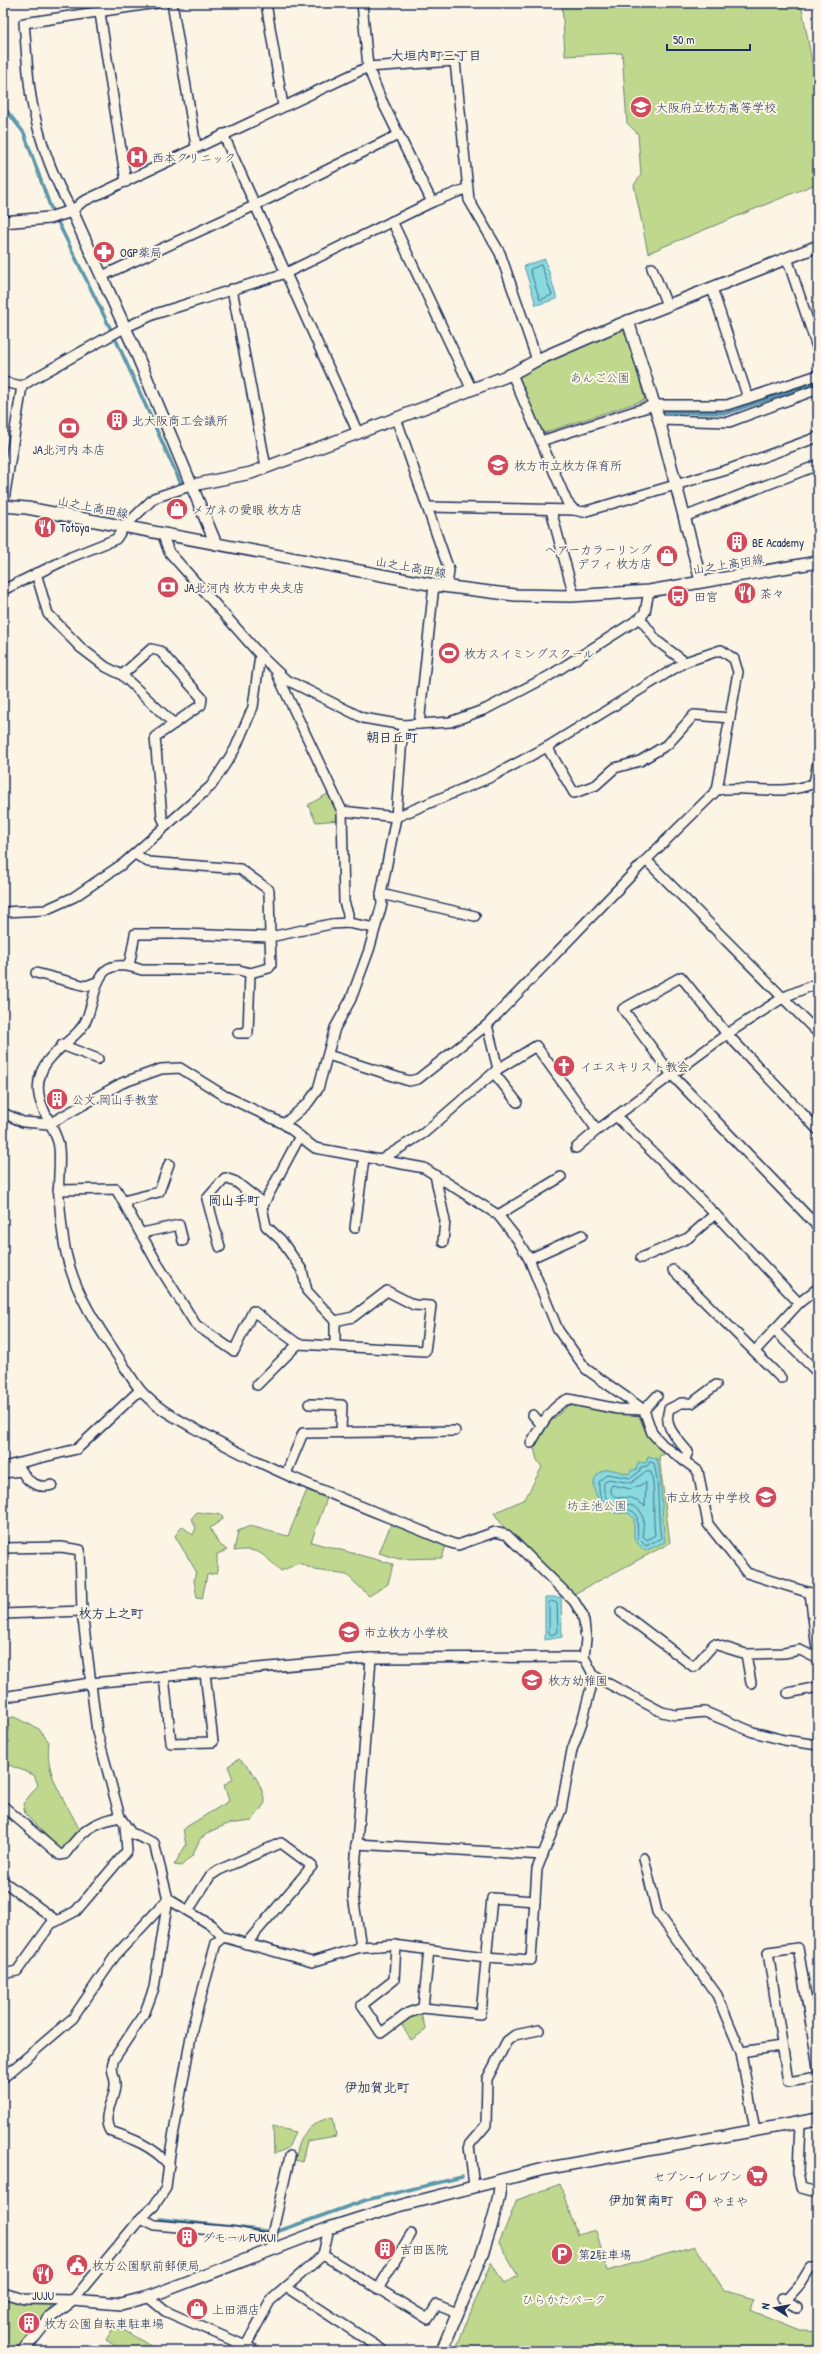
<svg xmlns="http://www.w3.org/2000/svg" width="821" height="2354" font-family="'Patrick Hand','Klee One',sans-serif">
	<style>
		.green { fill: #bfd88e; stroke: #6d8476 }
		.water { fill: #88dade; stroke: #5c96ab }
		.lines { fill: none; stroke-linecap: round; stroke-linejoin: round }
		.shore { stroke: #477391; stroke-width: 1 }
		.stream { stroke: #5c96ab; stroke-width: 3.5 }
		.minor-casing { stroke: #1b2f5e; stroke-width: 12 }
		.tertiary-casing { stroke: #1b2f5e; stroke-width: 14 }
		.minor { stroke: #fcf5e5; stroke-width: 9 }
		.tertiary { stroke: #fcf5e5; stroke-width: 11 }
		.labels { text-anchor: middle; dominant-baseline: central; stroke-width: 4; stroke-linejoin: round; paint-order: stroke }
		.poi-label { font-size: 12px; fill: #1b2f5e; stroke: #fcf5e5; text-anchor: start }
		.park-label { font-size: 12px; fill: #44596a; stroke: #fcf5e5 }
		.street-label { font-size: 12px; fill: #1b2f5e; stroke: #fcf5e5 }
		.neighbourhood-label { font-size: 13px; font-weight: bold; fill: #1b2f5e; stroke: #fcf5e5 }
	</style>
	<rect width="100%" height="100%" fill="#fcf5e5"/>
	<filter id="ink" filterUnits="userSpaceOnUse"><feTurbulence type="fractalNoise" baseFrequency=".025" numOctaves="2"/><feDisplacementMap in="SourceGraphic" scale="8" xChannelSelector="R" yChannelSelector="G"/><feConvolveMatrix kernelMatrix="1 2 1 2 8 2 1 2 1" color-interpolation-filters="sRGB"/></filter>
	<g filter="url(#ink)">
		<g class="green">
			<path d="M562,3h239l17,91v89l-170,70 -14,-68 7,-10 -3,-41 -11,-11 -5,-70 -57,3z"/>
			<path d="M625,327l20,73 -102,33 -25,-57z"/>
			<path d="M331,792l10,28 -25,2 -8,-17z"/>
			<path d="M571,1403l68,13 6,14 20,24 -6,2 11,87 -98,52 -64,-62 -14,-20 31,-14 17,-32 -5,-7 -3,-12 14,-24z"/>
			<path d="M307,1490l20,8 -16,44 82,22 -5,20 -19,12 -22,-21 -32,-5 -16,-7 -18,8c-18,-16 -21,-24 -47,-20l4,-20 12,-5 38,10z"/>
			<path d="M197,1512l25,3 1,4 -13,9 8,15 9,7 -10,4v19l-10,2 -5,24 -5,-1 -3,-18 2,-9 -21,-35 7,-10 11,9 3,-7 -5,-9z"/>
			<path d="M392,1522l55,20 -5,16 -43,1 -20,-6z"/>
			<path d="M14,1717l25,12 10,13c-5,34 18,60 31,89l-18,20 -37,-37 -2,-10 15,-19 -4,-10 -25,-10 -4,9h-2v-48l3,-8z"/>
			<path d="M239,1759c15,12 23,26 26,44l-13,18 -24,3 -17,7 -11,8 -8,17 -11,10 -7,-1 12,-20 -3,-16 46,-28 -5,-16 9,-6 -5,-13z"/>
			<path d="M420,2012l6,18 -15,10 -11,-18 9,-6z"/>
			<path d="M333,2117l3,19 -29,5 -5,21 -7,-2c5,-24 12,-37 38,-43z"/>
			<path d="M273,2126l22,6 -7,16 -14,6z"/>
			<path d="M560,2184l17,51 19,-5 11,41 88,-25 29,44 29,9 -3,11 53,21 15,1v19h-363l36,-89 13,22 14,-8 -19,-33 18,-43z"/>
			<path d="M3,2298l19,4 29,2v3l-33,40 -10,1 -5,-4z"/>
			<path d="M115,2325l44,26h-36l-17,-11z"/>
		</g>
		<g class="water">
			<path d="M545,259l12,40 -21,6 -12,-39z"/>
			<path d="M648,1456l9,3c6,27 4,55 8,83l-20,9 -11,-12v-21l-6,-5c-5,0 -11,1 -16,-1 -14,-6 -29,-34 -7,-42 7,-2 18,3 25,4l1,-4h5l2,-8 8,1z"/>
			<path d="M545,1597h16l1,40 -17,3z"/>
		</g>
		<g class="lines">
			<g class="shore">
				<path d="M541,265l11,30 -12,5 -10,-30z"/>
				<path d="M650,1462l4,1c6,25 3,50 7,75l-15,8 -8,-8 -1,-23c-14,-15 -40,3 -38,-33l8,-8 24,4 8,-6 2,-5 6,-1z"/>
				<path d="M645,1472h6c5,20 1,42 4,63l-8,5 -4,-4c-1,-7 2,-16 -1,-22 -10,-19 -42,0 -38,-31l4,-4 23,4z"/>
				<path d="M646,1483l-1,23c-4,-2 -7,-5 -11,-7 -9,-4 -22,3 -24,-10l2,-4 19,4z"/>
				<path d="M551,1601l6,2 1,29 -7,3 -2,-2v-30z"/>
			</g>
			<g class="stream">
				<path d="M3,106l21,27 26,73 67,136 64,142"/>
				<path d="M661,412l66,1 91,-31"/>
				<path d="M160,2219l116,13 90,-32 96,-23"/>
			</g>
			<g class="minor-casing">
				<g id="minor">
					<path d="M157,3l-133,20c3,28 3,61 10,89 8,35 20,68 38,99l10,-9 286,-135 87,-6 14,139 31,53 37,107"/>
					<path d="M172,3l24,143"/>
					<path d="M266,3l17,103"/>
					<path d="M362,3l6,64 12,30 52,105"/>
					<path d="M100,13l26,169"/>
					<path d="M223,134l135,299"/>
					<path d="M392,221l79,167"/>
					<path d="M787,258l31,92"/>
					<path d="M652,268l15,37"/>
					<path d="M102,276l154,-71 142,-70"/>
					<path d="M712,288l36,110"/>
					<path d="M232,289l34,178"/>
					<path d="M512,374l55,128 7,8 9,2 147,-43 88,-32"/>
					<path d="M3,382l19,4"/>
					<path d="M396,418l53,152 -2,17"/>
					<path d="M659,420l70,2 89,-33"/>
					<path d="M541,441l113,-36h73l91,-30"/>
					<path d="M3,506l19,-120 11,-7 91,-51 31,-14 131,-41 146,-71 36,-14"/>
					<path d="M428,507l146,3"/>
					<path d="M551,510l23,86"/>
					<path d="M684,517l134,-52"/>
					<path d="M162,533l7,19 91,103 25,24 78,39 40,7 -7,92 -15,77 1,10 -13,46 -18,49 -16,29 -17,61 -10,14 -24,21"/>
					<path d="M36,573l12,41 33,34 25,19 16,8 52,49"/>
					<path d="M3,590l68,-33 45,-18 8,-12 30,-29 39,-13"/>
					<path d="M640,618l17,23 28,21"/>
					<path d="M277,674l65,137 2,91 4,12v9"/>
					<path d="M122,675l29,-26 9,2 42,47 -1,7 -46,32 7,80 4,9"/>
					<path d="M419,724l15,-139"/>
					<path d="M403,725l47,-3 36,-13 63,-33 91,-58 5,-6 4,-21"/>
					<path d="M547,747l27,46 22,-8 19,-17 25,-7 28,-17 26,-29 36,3"/>
					<path d="M342,811l54,6 95,-40 56,-30 138,-85 36,-12 13,9 4,13 -21,118"/>
					<path d="M646,860l172,173"/>
					<path d="M381,894l94,22"/>
					<path d="M3,912l42,-2 29,-13 50,-34 87,-77 24,-37 18,-42 7,-52"/>
					<path d="M127,965l3,-4 5,-27h47l88,3 -1,-47 -29,-21 -92,-7 -13,-8"/>
					<path d="M36,973l50,13 11,-4"/>
					<path d="M238,1033h10l2,-60"/>
					<path d="M62,1045l36,14"/>
					<path d="M328,1055l81,26 9,-2 69,-54 159,-165 71,-70c33,-5 66,7 97,-7l4,-22"/>
					<path d="M498,1069l38,-23 61,84"/>
					<path d="M494,1073l23,29"/>
					<path d="M3,1113l20,9 26,2 73,-41 39,-14 19,-1 45,28 59,28 31,24 109,20 74,47 19,24 12,20 29,71 28,39 58,41 8,23 11,12 35,26 10,53 39,49 63,20 8,-1"/>
					<path d="M616,1116l99,98 84,89"/>
					<path d="M818,1130l-91,-96 -46,-57 -58,32 49,66 146,152"/>
					<path d="M576,1148l20,-17 131,-97 57,-37 34,-14"/>
					<path d="M379,1161l45,-28 74,-64 -11,-44"/>
					<path d="M435,1175l10,46 -2,21"/>
					<path d="M58,1190l58,-1 41,74 39,62 38,26 19,-40 45,33 127,7 6,-45 -17,-1 -27,-14 -34,26 -18,4 -28,-30 -5,-21 -21,-30 -15,-14 -4,-19 38,-71"/>
					<path d="M123,1201l36,-9 10,-28"/>
					<path d="M498,1215l63,-38"/>
					<path d="M355,1228l9,-70"/>
					<path d="M142,1233l37,-8 4,16"/>
					<path d="M220,1247l-13,-48 18,-21 11,4 28,22"/>
					<path d="M641,1258l47,-20 27,-24"/>
					<path d="M529,1259l53,-24"/>
					<path d="M673,1270l108,108"/>
					<path d="M774,1330l41,40"/>
					<path d="M335,1345v-24"/>
					<path d="M755,1351l44,-48 19,-15"/>
					<path d="M257,1385l41,-41"/>
					<path d="M309,1404l33,1 -1,27"/>
					<path d="M533,1415l8,9"/>
					<path d="M531,1443c9,-16 20,-37 37,-44l50,10 26,1 13,-14"/>
					<path d="M684,1461l4,-9c-11,-14 -25,-25 -19,-43l12,-6h11l24,-18"/>
					<path d="M3,1467l74,-18 63,-59"/>
					<path d="M3,1473l19,-2c5,12 18,18 30,14"/>
					<path d="M286,1474l17,-41 152,-2"/>
					<path d="M3,1548l58,-1 19,3 2,61 15,121 23,85 11,16 23,10 14,56 -14,89 -9,24 -31,47c-5,13 2,16 1,27 -1,16 -14,29 -5,45 23,8 43,15 59,34"/>
					<path d="M810,1593l8,65"/>
					<path d="M621,1612l73,55 20,-23 32,10 38,-1 16,-3 18,9"/>
					<path d="M3,1614l79,-3"/>
					<path d="M746,1654l5,29"/>
					<path d="M164,1676l7,67 42,-1 -8,-69"/>
					<path d="M594,1676l68,36 13,3 30,-3 48,20 31,8 34,5"/>
					<path d="M788,1693l30,-6"/>
					<path d="M3,1697l87,-14 281,-25 213,-1"/>
					<path d="M3,1806l57,49 5,-1c17,-23 27,-32 55,-37"/>
					<path d="M356,1844l187,11"/>
					<path d="M644,1858l13,54 60,83 24,57 14,78"/>
					<path d="M3,1881l54,40"/>
					<path d="M168,1899l43,26 12,12 89,25 49,-15 32,-2 93,12 45,3 6,-91 24,-59 11,-60 10,-28 12,-46 -10,-19 2,-18 -2,-17 -2,-8 -8,-13 -67,-66 -12,-3 -37,13 -7,-2c-83,-35 -171,-66 -250,-111 -21,-12 -43,-22 -60,-41 -9,-11 -16,-24 -24,-36 -21,-31 -41,-61 -50,-98 -5,-19 -6,-40 -8,-60 -2,-16 3,-40 -1,-55 -7,-23 -27,-43 -17,-69 8,-23 38,-34 46,-55 12,-33 8,-64 55,-48h97l11,3 19,-5 2,-3 -1,-28 61,-13 17,-1 27,5"/>
					<path d="M188,1911l22,-35 9,-6 62,-27 31,23 -66,78"/>
					<path d="M396,1945l-2,35 -32,25 19,28 27,-20 15,-5 58,6 11,-116 43,3"/>
					<path d="M361,1947l-8,-51 18,-238"/>
					<path d="M3,1974l14,-3 34,-47 25,-13 51,-60 -2,-25"/>
					<path d="M423,2008l6,-58"/>
					<path d="M741,2052l40,-6"/>
					<path d="M818,2067l-20,-119 -30,4 20,130 30,-5"/>
					<path d="M3,2078l70,-60 42,-62 53,-57"/>
					<path d="M800,2123l-2,49 3,16 17,4"/>
					<path d="M474,2186l-5,-41 17,-20 1,-46 20,-38 8,-6 24,-5"/>
					<path d="M141,2218l14,7 80,7 36,7 2,10"/>
					<path d="M271,2239l19,-83"/>
					<path d="M323,2255l105,64 9,-14 20,8"/>
					<path d="M286,2287l98,64"/>
					<path d="M378,2289l33,-55"/>
					<path d="M3,2293l21,6 49,1 68,-82 13,-12 12,-18 4,-34 23,-129 23,-82 7,-6"/>
					<path d="M148,2297l17,14 92,40"/>
					<path d="M782,2298l15,9"/>
					<path d="M786,2300l15,-17 9,-15h8"/>
					<path d="M243,2351l27,-50 53,-46 6,-27"/>
				</g>
			</g>
			<g class="tertiary-casing">
				<g id="tertiary">
					<path d="M3,222l46,-4 23,-7 60,132 84,201"/>
					<path d="M628,321l31,99 42,161"/>
					<path d="M193,485l58,-12 107,-40 154,-59 25,-14 76,-33 205,-81"/>
					<path d="M3,506l24,2 407,77 81,10 56,1 78,-5 169,-29"/>
					<path d="M23,2351l27,-34 23,-17 48,4 27,-7 181,-69 66,-21 149,-38 274,-50"/>
					<path d="M442,2351c21,-54 52,-112 59,-170"/>
				</g>
			</g>
			<use href="#minor" class="minor"/>
			<use href="#tertiary" class="tertiary"/>
		</g>
	</g>
	<defs>
		<g id="school-disc" transform="scale(1.15)"><circle r="9.5" fill="#d1495b" stroke="#fcf5e5"/><path d="M0-5L7-2L0 1L-7-2ZM-4 1L0 2.5L4 1V4Q0 6-4 4Z" fill="#fff"/></g>
		<g id="hospital-disc" transform="scale(1.15)"><circle r="9.5" fill="#d1495b" stroke="#fcf5e5"/><path d="M-5-5h3v3.5h4V-5h3V5h-3V1.5h-4V5h-3Z" fill="#fff"/></g>
		<g id="pharmacy-disc" transform="scale(1.15)"><circle r="9.5" fill="#d1495b" stroke="#fcf5e5"/><path d="M-2-6h4v4h4v4h-4v4h-4v-4h-4v-4h4Z" fill="#fff"/></g>
		<g id="building-disc" transform="scale(1.15)"><circle r="9.5" fill="#d1495b" stroke="#fcf5e5"/><path d="M-4-6H4V6H1V3H-1V6H-4ZM-2.5-4.3h1.7v1.8h-1.7ZM.8-4.3h1.7v1.8H.8ZM-2.5-1h1.7V.8h-1.7ZM.8-1h1.7V.8H.8Z" fill="#fff"/></g>
		<g id="bank-disc" transform="scale(1.15)"><circle r="9.5" fill="#d1495b" stroke="#fcf5e5"/><path d="M-6-4H6V4H-6ZM0-2.3a2.3 2.3 0 1 0 0 4.6a2.3 2.3 0 1 0 0-4.6Z" fill="#fff"/></g>
		<g id="shop-disc" transform="scale(1.15)"><circle r="9.5" fill="#d1495b" stroke="#fcf5e5"/><path d="M-5-2.5h2.3a2.7 3.5 0 0 1 5.4 0H5L5.5 6h-11ZM-1.5-2.5h3a1.5 2.3 0 0 0-3 0Z" fill="#fff"/></g>
		<g id="restaurant-disc" transform="scale(1.15)"><circle r="9.5" fill="#d1495b" stroke="#fcf5e5"/><path d="M-5-6h1v4h1v-4h1v4h1v-4h1v5L-1.5 .5V6h-2V.5L-5-1ZM5-6V6H3V1.5H1.5Q1.5-4 5-6Z" fill="#fff"/></g>
		<g id="bus-disc" transform="scale(1.15)"><circle r="9.5" fill="#d1495b" stroke="#fcf5e5"/><path d="M-5-6H5V4H4V6H2V4H-2V6H-4V4H-5ZM-3.5-4V0h7V-4ZM-3.5 1.2v1.5H-2V1.2ZM2 1.2v1.5H3.5V1.2Z" fill="#fff"/></g>
		<g id="stadium-disc" transform="scale(1.15)"><circle r="9.5" fill="#d1495b" stroke="#fcf5e5"/><path d="M0-5a6.5 5 0 1 0 0 10a6.5 5 0 1 0 0-10ZM-3.5-1.8h7v3.6h-7Z" fill="#fff"/></g>
		<g id="church-disc" transform="scale(1.15)"><circle r="9.5" fill="#d1495b" stroke="#fcf5e5"/><path d="M-1.2-6h2.4v3.5h3.3v2.4h-3.3V6h-2.4V-.1h-3.3v-2.4h3.3Z" fill="#fff"/></g>
		<g id="supermarket-disc" transform="scale(1.15)"><circle r="9.5" fill="#d1495b" stroke="#fcf5e5"/><path d="M-6-5.5h2.5l.6 2H6L4.5 2H-2.5L-4.4-4H-6ZM-1.5 3.2a1.3 1.3 0 1 0 .1 0ZM3 3.2a1.3 1.3 0 1 0 .1 0Z" fill="#fff"/></g>
		<g id="parking-disc" transform="scale(1.15)"><circle r="9.5" fill="#d1495b" stroke="#fcf5e5"/><path d="M-3.5-5.5H1a3.5 3.5 0 0 1 0 7H-1V5.5H-3.5ZM-1-3.4V-.6H.8a1.4 1.4 0 0 0 0-2.8Z" fill="#fff"/></g>
		<g id="civic-disc" transform="scale(1.15)"><circle r="9.5" fill="#d1495b" stroke="#fcf5e5"/><path d="M-.6-6.5H3V-4.5H.6V-3L4-1V1h2V6H-6V1h2V-1L-.6-3ZM-1.2 2.5V6h2.4V2.5Z" fill="#fff"/></g>
	</defs>
	<g fill-rule="evenodd">
		<use href="#school-disc" x="641" y="107"/>
		<use href="#hospital-disc" x="137" y="157"/>
		<use href="#pharmacy-disc" x="104" y="252"/>
		<use href="#building-disc" x="117" y="420"/>
		<use href="#bank-disc" x="69" y="428"/>
		<use href="#school-disc" x="498" y="465"/>
		<use href="#shop-disc" x="177" y="509"/>
		<use href="#restaurant-disc" x="45" y="527"/>
		<use href="#building-disc" x="737" y="542"/>
		<use href="#shop-disc" x="667" y="556"/>
		<use href="#bank-disc" x="168" y="587"/>
		<use href="#restaurant-disc" x="745" y="593"/>
		<use href="#bus-disc" x="678" y="596"/>
		<use href="#stadium-disc" x="449" y="653"/>
		<use href="#church-disc" x="564" y="1066"/>
		<use href="#building-disc" x="57" y="1099"/>
		<use href="#school-disc" x="766" y="1497"/>
		<use href="#school-disc" x="349" y="1632"/>
		<use href="#school-disc" x="532" y="1680"/>
		<use href="#supermarket-disc" x="757" y="2176"/>
		<use href="#shop-disc" x="696" y="2201"/>
		<use href="#building-disc" x="187" y="2237"/>
		<use href="#building-disc" x="385" y="2249"/>
		<use href="#parking-disc" x="562" y="2254"/>
		<use href="#civic-disc" x="77" y="2265"/>
		<use href="#restaurant-disc" x="43" y="2274"/>
		<use href="#shop-disc" x="197" y="2309"/>
		<use href="#building-disc" x="29" y="2323"/>
	</g>
	<g class="labels">
		<g class="poi-label">
			<text x="656" y="107">大阪府立枚方高等学校</text>
			<text x="152" y="157">西本クリニック</text>
			<text x="120" y="252">OGP薬局</text>
			<text x="132" y="420">北大阪商工会議所</text>
			<text x="69" y="449" text-anchor="middle">JA北河内 本店</text>
			<text x="514" y="465">枚方市立枚方保育所</text>
			<text x="192" y="509">メガネの愛眼 枚方店</text>
			<text x="60" y="527">Totoya</text>
			<text x="752" y="542">BE Academy</text>
			<text x="652" y="549" text-anchor="end">ヘアーカラーリング<tspan x="652" dy="14">デフィ 枚方店</tspan></text>
			<text x="184" y="587">JA北河内 枚方中央支店</text>
			<text x="760" y="593">茶々</text>
			<text x="694" y="596">田宮</text>
			<text x="464" y="653">枚方スイミングスクール</text>
			<text x="580" y="1066">イエスキリスト教会</text>
			<text x="72" y="1099">公文 岡山手教室</text>
			<text x="750" y="1497" text-anchor="end">市立枚方中学校</text>
			<text x="364" y="1632">市立枚方小学校</text>
			<text x="548" y="1680">枚方幼稚園</text>
			<text x="742" y="2176" text-anchor="end">セブン-イレブン</text>
			<text x="712" y="2201">やまや</text>
			<text x="202" y="2237">ダモールFUKUI</text>
			<text x="400" y="2249">吉田医院</text>
			<text x="578" y="2254">第2駐車場</text>
			<text x="92" y="2265">枚方公園駅前郵便局</text>
			<text x="43" y="2295" text-anchor="middle">JUJU</text>
			<text x="212" y="2309">上田酒店</text>
			<text x="44" y="2323">枚方公園自転車駐車場</text>
		</g>
		<g class="park-label">
			<text x="600" y="377">あんご公園</text>
			<text x="597" y="1505">坊主池公園</text>
			<text x="564" y="2299">ひらかたパーク</text>
		</g>
		<g class="street-label">
			<text transform="translate(93 507) rotate(11)">山之上高田線</text>
			<text transform="translate(728 564) rotate(-9)">山之上高田線</text>
			<text transform="translate(411 567) rotate(10)">山之上高田線</text>
		</g>
		<g class="neighbourhood-label">
			<text x="436" y="55">大垣内町三丁目</text>
			<text x="392" y="737">朝日丘町</text>
			<text x="234" y="1200">岡山手町</text>
			<text x="111" y="1613">枚方上之町</text>
			<text x="377" y="2087">伊加賀北町</text>
			<text x="641" y="2200">伊加賀南町</text>
		</g>
	</g>
	<rect width="821" height="2354" fill="none" stroke="#fcf5e5" stroke-width="16"/>
	<rect x="8" y="8" width="805" height="2338" fill="none" stroke="#1b2f5e" stroke-width="1.5" filter="url(#ink)"/>
	<g transform="translate(775 2308) rotate(281)" stroke="#fcf5e5" stroke-width="3" paint-order="stroke">
	<path d="M0-3L7 15L0 10L-7 15Z" fill="#1b2f5e"/>
	<text y="-6" font-size="11" font-weight="bold" text-anchor="middle" fill="#1b2f5e">N</text>
	</g>
	<path d="M667 44v6h83v-6" fill="none" stroke="#1b2f5e" stroke-width="2"/>
	<text x="673" y="44" font-size="12" fill="#1b2f5e" stroke="#fcf5e5" stroke-width="3" paint-order="stroke">50 m</text>
</svg>
